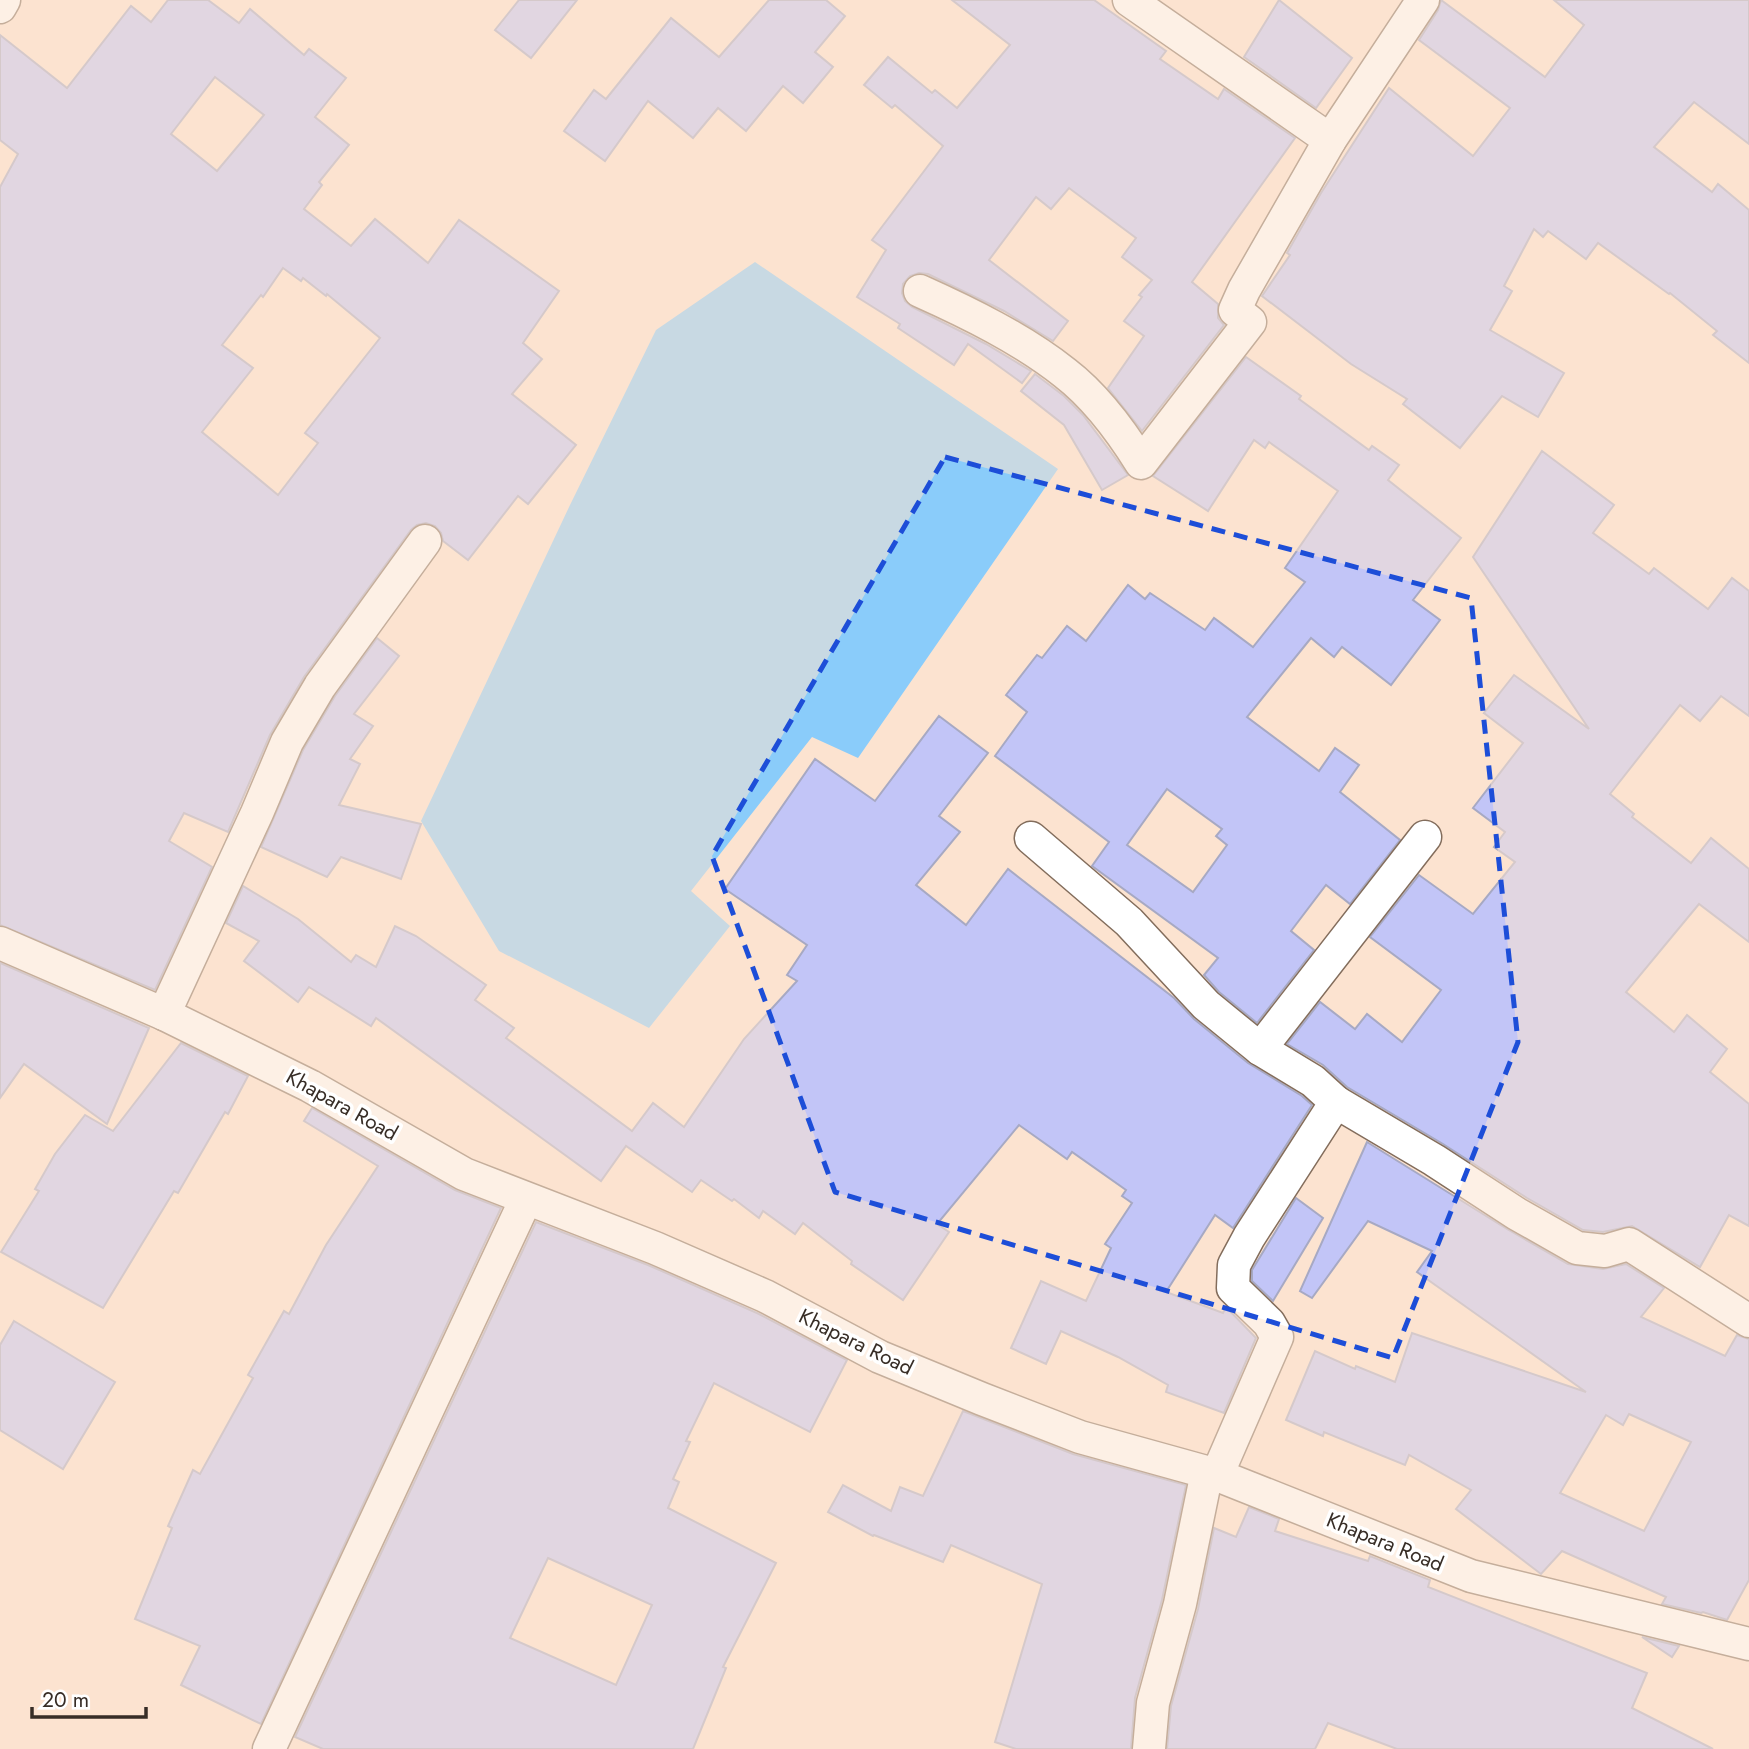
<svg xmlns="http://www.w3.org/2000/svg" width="1749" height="1749" font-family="Jost,sans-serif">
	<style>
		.water { fill: #8accfa }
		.building { fill: #c2c5f7; stroke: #a7a9c3; stroke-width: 2; fill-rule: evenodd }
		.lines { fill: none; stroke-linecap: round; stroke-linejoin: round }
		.minor-casing { stroke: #836d5c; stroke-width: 35 }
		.minor { stroke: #fff; stroke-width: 32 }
		.marked { fill: none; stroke: #1d4ed8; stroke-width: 5; stroke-dasharray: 14 9; stroke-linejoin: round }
		.labels { text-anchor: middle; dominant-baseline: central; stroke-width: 7; stroke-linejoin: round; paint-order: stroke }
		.street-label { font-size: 21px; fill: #372d26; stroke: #fff }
	</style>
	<rect width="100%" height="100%" fill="#fce3d0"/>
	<path class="water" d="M755,262l303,207 -200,289 -46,-21 -121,154 39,35 -81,102 -150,-77 -78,-130 149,-316 86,-175z"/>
	<g class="building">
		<path d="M168,0h40l31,23 11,-14 54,46 5,-6 37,29 -31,39 34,28 -30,37 3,3 -18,24 47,37 24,-27 53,44 31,-43 100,71 -36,52 19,16 -30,35 64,51 -48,59 -10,-8 -50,64 -25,-19 -2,-8 -6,-7 -9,-3 -9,2 -6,5 -107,147 -34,58 -42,97 -44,-19 -15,28 43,26 -57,123 -155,-65v-738l18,-33 -18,-14v-105l67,53 64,-82 20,16zM215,77l49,38 -47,56 -46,-37zM283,268l18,13 2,-3 23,18 1,-2 53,44 -75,95 13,10 -40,52 -76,-63 51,-64 -31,-23 39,-50 2,2z"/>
		<path d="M519,0h58l-46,58 -36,-28z"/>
		<path d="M769,0h57l19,16 -30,36 18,15 -30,36 -20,-17 -37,45 -28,-23 -25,30 -45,-37 -43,60 -41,-30 30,-41 12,9 65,-81 48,39z"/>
		<path d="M952,0h142l72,51 -6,8 58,40 6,-10 71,49 -103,144 26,22v14l6,7 -82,106 -34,-43 36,-52 -20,-15 18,-24 -3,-2 13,-15 -30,-23 14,-19 -67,-50 -18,21 -15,-12 -47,63 79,61 -15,20 -49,-30 -76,-37 -9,-1 -9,3 -7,8 -1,9 3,8 7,6 74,37 45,27 -9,12 -54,-39 -14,21 -56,-37 2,-4 -43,-27 29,-47 -14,-10 71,-94 -48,-41 -3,3 -28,-23 24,-28 44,36 3,-3 22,18 53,-63z"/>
		<path d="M1279,0l73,58 -36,50 -72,-51z"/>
		<path d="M1441,0l104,77 39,-52 -30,-25h195v144l-55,-42 -40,45 58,45 6,-8 31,26v153l-36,-28 4,-4 -47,-38 -1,1 -71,-51 -12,16 -38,-28 -5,6 -9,-8 -30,57 8,5 -22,39 74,43 -26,44 -36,-21 -42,52 -57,-44 4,-5 -56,-35 -89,-68 28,-41 -3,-2 34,-60 68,-105 84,68 37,-48 -91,-68 19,-30z"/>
		<path d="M1246,357l55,39 -2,3 70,51 3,-4 27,19 -11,15 73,58 -48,62 27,20 -49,65 -49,-38 -8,10 -23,-19 -64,79 72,54 16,-23 24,17 -19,27 60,48 -50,64 -24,-19 -35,46 23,19 -57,73 -38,-31 -15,-17 14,-17 -126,-92 17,-24 -114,-86 32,-44 -21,-17 31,-40 5,3 25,-32 19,15 42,-56 17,14 5,-6 55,37 9,-12 39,29 52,-65 -20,-14 53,-77 -69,-49 -4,6 -11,-8 -46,71 -55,-35zM1167,789l55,40 -6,7 11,9 -34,47 -66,-47z"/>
		<path d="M1035,374l29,22 19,19 45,60 -26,15 -38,-65 -43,-34z"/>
		<path d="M1542,451l72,54 -21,28 56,41 5,-6 54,41 24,-31 17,13v125l-28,-20 -21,25 -20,-16 -70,89 24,20 -2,3 59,46 20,-25 38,31v73l-50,-38 -73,88 48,40 13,-17 40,34 -17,23 39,32v122l-20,-11 -29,52 -68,-41 -29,6 -20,-2 -56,-32 -84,-54 -96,-57 -24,-22 -36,-21 33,-42 35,27 12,-15 35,28 39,-52 -71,-53 49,-62 54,39 42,-52 -21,-15 11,-15 -32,-24 50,-65 -39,-30 30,-38 75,54 -116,-172z"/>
		<path d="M377,638l22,18 -45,58 19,12 -23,33 10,5 -21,41 82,19 -20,55 -60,-22 -14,20 -66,-30 42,-97 32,-54z"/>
		<path d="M939,716l49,37 -49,63 21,16 -44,53 50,40 42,-56 166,129 20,21 54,44 54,33 10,9 -79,123 -18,-13 -49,77 57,21 3,-6 30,31 -32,75 -58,-21 2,-7 -50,-28 -57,-26 -15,33 -35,-16 30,-67 45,20 25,-53 -6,-4 27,-41 -10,-7 4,-6 -54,-38 -5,7 -48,-34 -82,99 12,8 -46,68 -52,-36 1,-3 -49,-38 -8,11 -32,-23 -4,7 -25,-19 -2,2 -31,-21 -9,12 -66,-46 -25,35 -225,-163 -5,8 -62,-39 -11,15 -54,-41 15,-20 -33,-18 17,-37 55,33 53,43 5,-7 20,12 19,-41 21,10 70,49 -11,15 39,28 -8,10 126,93 21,-28 31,24 60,-88 53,-58 -10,-6 20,-30 -82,-56 90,-130 60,42z"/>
		<path d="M0,963l149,65 -42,96 -83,-60 -24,34z"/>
		<path d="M181,1043l67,33 -20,38 -3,-2 -47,81 -4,-2 -71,117 -102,-56 38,-61 -4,-2 20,-35 30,-39 28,16z"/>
		<path d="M312,1108l143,82 46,18 -240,516 -80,-39 19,-39 -65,-27 37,-91 -4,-2 25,-56 7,4 53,-96 -5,-3 36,-64 5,3 37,-69 52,-79 -74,-45z"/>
		<path d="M1367,1142l140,87 61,35 35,5 23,-5 38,24 -23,29 84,39 12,-21 12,4v241l-22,40 -24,-8 -2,1 -39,-9 4,-7 -104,-46 -21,23 -85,-65 15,-19 -62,-35 -4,10 -81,-33 -1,4 -37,-16 29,-69 40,18 1,-3 39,16 17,-49 174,59 -169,-120 15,-21 -64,-30 -56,77 -12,-7zM1629,1414l62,28 -47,89 -84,-38 46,-78 17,10z"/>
		<path d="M1296,1198l27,20 -50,83 -21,-20v-11z"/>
		<path d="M536,1222l112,43 109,48 90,47 -37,72 -96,-49 -28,58 4,1 -17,37 6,3 -11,26 108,55 -53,104 3,1 -33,81h-370l-28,-12zM548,1558l104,47 -36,80 -106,-47z"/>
		<path d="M14,1321l101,61 -52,87 -63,-39v-85z"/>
		<path d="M963,1411l110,43 113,31 -24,115 -27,98 -4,51h-115l-21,-7 47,-158 -91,-39 -8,17 -69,-27 -1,1 -45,-24 15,-27 48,26 9,-24 23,9z"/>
		<path d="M1249,1507l30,12 -4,12 93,30 2,-5 60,24 -2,7 219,86 -15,35 81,41h-316l-69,-26 -13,26h-148l4,-43 27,-97 16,-81 22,9z"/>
		<path d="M1642,1637l37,9 -7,11z"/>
	</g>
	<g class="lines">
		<g class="minor-casing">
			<g id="minor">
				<path d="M1129,0l201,140"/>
				<path d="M0,7l4,-7"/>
				<path d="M920,291c49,22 102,48 145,82 30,23 56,58 76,90l109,-141 -15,-12 9,-20 86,-150 93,-140"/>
				<path d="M1031,838l98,84 77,83 54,44 53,32 23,21 -87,135 -15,28 -1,23 36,35 8,14 -60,138"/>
				<path d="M0,943l164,71 146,72 154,88 191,74 110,48 115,61 102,42 98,38 137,38 254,101 278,68"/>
				<path d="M164,1014l93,-201 30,-71 33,-56 105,-145"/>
				<path d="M1260,1049l165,-212"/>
				<path d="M1336,1102l98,58 83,54 60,34 28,3 24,-7 120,77"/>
				<path d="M269,1749l257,-550"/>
				<path d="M1149,1749l4,-46 27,-99 27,-132"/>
			</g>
		</g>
		<use href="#minor" class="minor"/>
	</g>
	<path d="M0 0H1749V1749H0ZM945,457l526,141 47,444 -125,316 -558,-166 -123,-336z" fill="#fce3d0" fill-opacity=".55" fill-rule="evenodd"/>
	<path class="marked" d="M945,457l526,141 47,444 -125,316 -558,-166 -123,-336z"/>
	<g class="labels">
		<g class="street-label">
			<text transform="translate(342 1105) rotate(29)">Khapara Road</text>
			<text transform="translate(856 1342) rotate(26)">Khapara Road</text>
			<text transform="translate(1385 1542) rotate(22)">Khapara Road</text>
		</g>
	</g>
	<path d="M32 1707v10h114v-10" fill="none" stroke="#372d26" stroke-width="3.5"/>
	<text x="42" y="1707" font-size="21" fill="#372d26" stroke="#ffffff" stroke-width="5" paint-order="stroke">20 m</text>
</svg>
